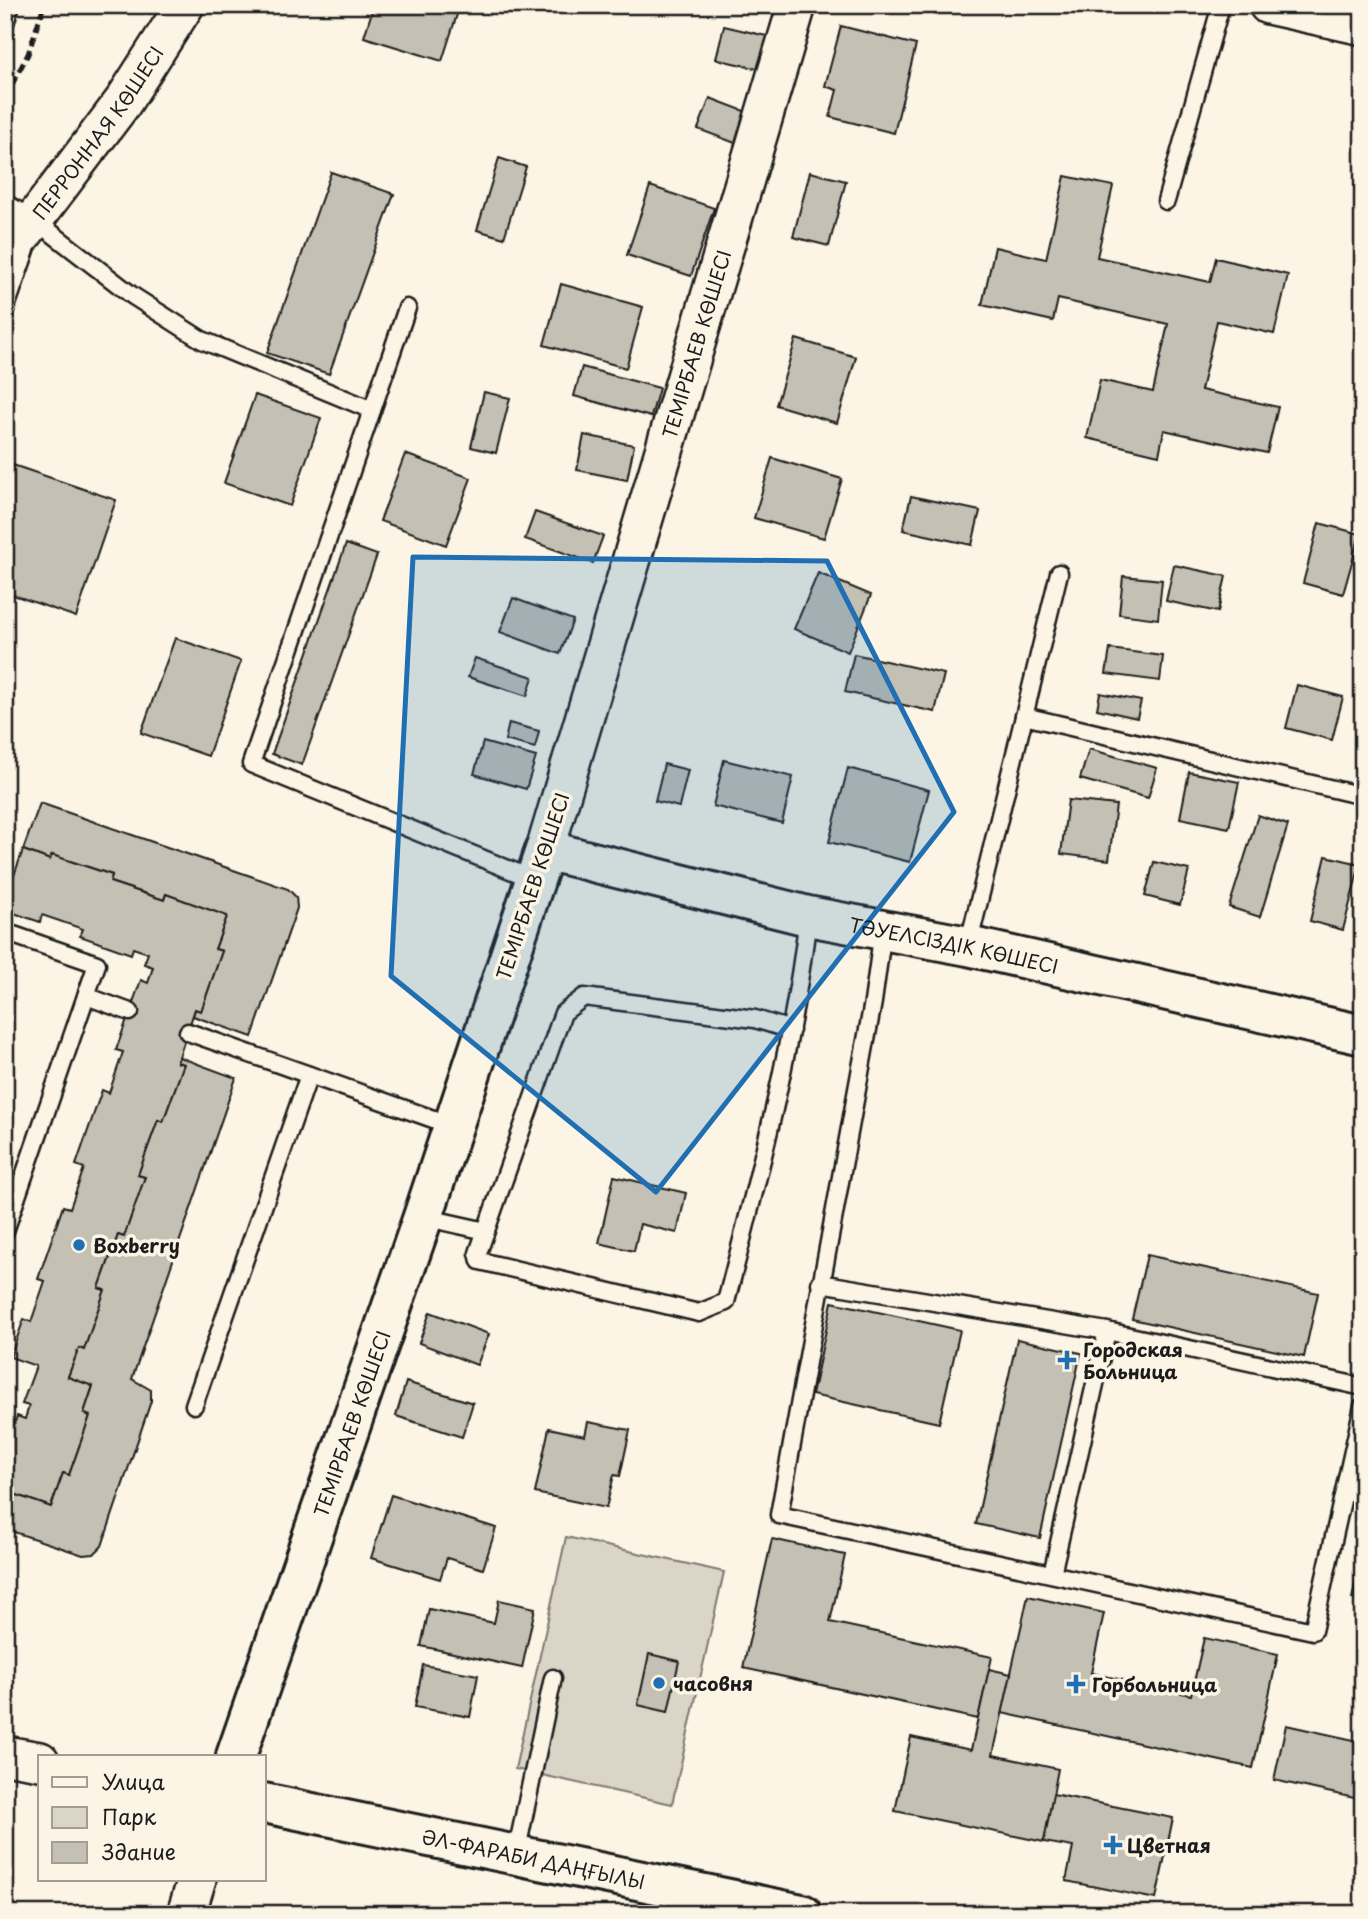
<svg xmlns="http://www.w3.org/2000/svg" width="1368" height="1919" font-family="'Playpen Sans',sans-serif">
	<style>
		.green { fill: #dbd5c8; stroke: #7c7872; stroke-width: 2 }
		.building { fill: #c4c0b3; stroke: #1c1c1c; stroke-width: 2 }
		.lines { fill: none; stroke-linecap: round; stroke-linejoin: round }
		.service-casing { stroke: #1c1c1c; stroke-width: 21 }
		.tertiary-casing { stroke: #1c1c1c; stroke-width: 42 }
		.secondary-casing { stroke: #1c1c1c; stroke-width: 44 }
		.service { stroke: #fcf5e5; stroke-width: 16 }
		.tertiary { stroke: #fcf5e5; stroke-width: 37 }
		.secondary { stroke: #fcf5e5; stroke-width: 38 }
		.rail { stroke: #1c1c1c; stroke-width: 5; stroke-dasharray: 10 5; stroke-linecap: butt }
		.marked { fill: #1f6fb2; fill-opacity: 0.2; stroke: #1f6fb2; stroke-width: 5; stroke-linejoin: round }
		.poi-dot { fill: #1f6fb2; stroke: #fcf5e5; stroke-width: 2.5 }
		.labels { text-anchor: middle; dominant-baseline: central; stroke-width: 7; stroke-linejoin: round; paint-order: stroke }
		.street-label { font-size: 19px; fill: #1c1c1c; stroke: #fcf5e5 }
		.poi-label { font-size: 19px; font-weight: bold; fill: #1c1c1c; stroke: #fcf5e5; text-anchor: start }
	</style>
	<rect width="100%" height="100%" fill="#fcf5e5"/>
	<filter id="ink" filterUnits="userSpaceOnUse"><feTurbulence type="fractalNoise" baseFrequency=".0143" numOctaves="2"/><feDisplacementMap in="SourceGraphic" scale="14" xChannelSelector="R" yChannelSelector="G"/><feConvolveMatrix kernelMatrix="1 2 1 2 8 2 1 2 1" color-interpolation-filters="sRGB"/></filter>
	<g filter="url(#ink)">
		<path class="green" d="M566,1537l158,35 -52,232 -157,-35z"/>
		<g class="building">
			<path d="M5,5h16l-16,48z"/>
			<path d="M374,5h86l-18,56 -78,-24z"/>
			<path d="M724,26l47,11 -8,33 -47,-11z"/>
			<path d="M841,26l75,19 -22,88 -64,-16 7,-27 -12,-4z"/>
			<path d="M710,98l37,14 -12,31 -37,-14z"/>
			<path d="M499,158l27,9 -22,71 -27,-8z"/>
			<path d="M331,172l63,22 -65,180 -62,-21z"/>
			<path d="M810,172l36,9 -17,65 -36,-9z"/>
			<path d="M1065,176l48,10 -16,71 113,25 6,-24 72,17 -14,59 -57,-13 -16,69 77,17 -11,46 -103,-23 -5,25 -72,-17 13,-58 53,12 15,-68 -110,-25 -5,22 -71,-16 13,-58 51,12z"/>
			<path d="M650,186l64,22 -23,68 -64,-21z"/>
			<path d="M561,284l82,23 -17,61 -82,-23z"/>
			<path d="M796,339l60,18 -19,66 -61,-18z"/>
			<path d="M582,367l77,21 -8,29 -77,-21z"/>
			<path d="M484,392l26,6 -14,55 -25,-6z"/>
			<path d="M255,395l66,23 -31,88 -66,-23z"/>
			<path d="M584,435l50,10 -7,35 -50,-10z"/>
			<path d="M405,454l66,24 -25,67 -66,-24z"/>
			<path d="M772,458l70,21 -18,59 -70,-20z"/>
			<path d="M10,464l106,36 -40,117 -71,-25v-116z"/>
			<path d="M911,496l69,15 -8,34 -69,-15z"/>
			<path d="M535,512l68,24 -10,27 -68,-24z"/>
			<path d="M1319,523l41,11 -17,60 -40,-11z"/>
			<path d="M346,544l31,11 -75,210 -30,-11z"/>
			<path d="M1174,565l52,11 -8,36 -52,-11z"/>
			<path d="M818,573l53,22 -23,57 -54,-23z"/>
			<path d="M1123,576l39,4 -4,39 -39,-5z"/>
			<path d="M513,598l60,22 -13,34 -60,-22z"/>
			<path d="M175,638l66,23 -33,95 -67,-23z"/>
			<path d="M1110,649l53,7 -3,25 -54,-7z"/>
			<path d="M854,654l90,20 -9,38 -90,-20z"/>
			<path d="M475,658l58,19 -6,19 -59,-19z"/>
			<path d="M1297,685l46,12 -11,43 -46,-12z"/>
			<path d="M1100,693l41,8 -4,17 -40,-9z"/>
			<path d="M509,723l30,8 -4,17 -30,-8z"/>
			<path d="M483,742l53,15 -10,32 -52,-15z"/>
			<path d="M1089,749l68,19 -9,30 -68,-19z"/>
			<path d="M724,760l69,17 -11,46 -69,-17z"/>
			<path d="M664,764l24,6 -9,37 -24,-6z"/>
			<path d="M848,768l81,22 -19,72 -81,-20z"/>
			<path d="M1189,772l50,10 -10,46 -49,-10z"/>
			<path d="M1068,800l48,5 -7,55 -48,-6z"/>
			<path d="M40,803l248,86 8,8 1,11 -45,129 -59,-21 2,-7 6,2 21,-60 -7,-2 12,-33 -61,-22 -2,6 -54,-18 2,-7 -60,-20 -2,5 -27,-10z"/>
			<path d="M1258,815l30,10 -28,92 -31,-10z"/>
			<path d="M23,850l27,10 2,-5 60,20 -2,7 54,18 2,-6 61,22 -12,33 7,2 -21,60 -6,-2 -16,48 -2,5 7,2 -21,58 -5,-2 -20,55 7,2 -21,60 -6,-2 -19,53 6,2 -21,60 -5,-2 -11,29 25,9 -9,27 6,3 -21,59 -6,-2 -12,34 -46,-16v-66l8,3 4,-12 8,3 4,-13 -7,-2 14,-38 -26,-9 14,-38 7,3 14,-41 -7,-2 25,-73 7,2 14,-40 -8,-3 26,-75 7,3 14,-41 -7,-2 25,-70 7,3 5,-16 -9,-3 4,-11 -15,-5 -2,6 -51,-18 3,-7 -41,-14 -2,7 -35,-12v-9z"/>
			<path d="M1326,856l34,8 -17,66 -33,-9z"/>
			<path d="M1154,862l35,8 -9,35 -35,-9z"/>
			<path d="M179,1057l57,21 -104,301 19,11v11l-49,145 -8,8 -11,1 -78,-26v-38l46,16 12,-34 6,2 21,-59 -6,-3 9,-27 -25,-9 11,-29 5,2 21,-60 -6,-2 19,-53 6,2 21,-60 -7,-2 20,-55 5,2 21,-58 -7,-2z"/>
			<path d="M614,1176l72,17 -9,40 -37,-9 -6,27 -35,-8z"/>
			<path d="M1147,1255l171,38 -14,64 -172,-38z"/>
			<path d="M832,1302l128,28 -21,93 -127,-28z"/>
			<path d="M430,1312l59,22 -12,31 -58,-22z"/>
			<path d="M1017,1339l64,14 -41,185 -64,-14z"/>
			<path d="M406,1382l67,21 -11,34 -66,-21z"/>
			<path d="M588,1422l42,8 -10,46 -6,-1 -8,33 -71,-15 14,-65 36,8z"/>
			<path d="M391,1495l105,33 -13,41 -36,-11 -7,21 -69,-21z"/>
			<path d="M772,1539l73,16 -15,67 162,35 -14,62 -235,-51z"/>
			<path d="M1363,1549v52l-11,-2z"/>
			<path d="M1028,1596l76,17 -13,60 100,22 13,-57 74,16 -25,114 -251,-55z"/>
			<path d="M499,1600l36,8 -13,60 -101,-22 8,-37 65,14z"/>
			<path d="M649,1654l30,7 -11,51 -30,-7z"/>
			<path d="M423,1665l55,10 -8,42 -55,-10z"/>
			<path d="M989,1669l22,5 -18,81 65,14 -14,73 -149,-31 16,-74 60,13z"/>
			<path d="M1286,1725l77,17v58l-89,-20z"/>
			<path d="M1053,1794l120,24 -17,81 -90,-18 7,-34 -29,-5z"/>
		</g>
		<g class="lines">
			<g class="service-casing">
				<g id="service">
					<path d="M1166,201l55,-196"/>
					<path d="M5,203l31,18 97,75 69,44 170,70"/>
					<path d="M407,308l-156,456 284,116"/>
					<path d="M5,310l21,-60"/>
					<path d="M1024,716l339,80"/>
					<path d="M883,930l-10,72 -94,513 534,116 50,-225"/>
					<path d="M5,932l92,32 -92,267"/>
					<path d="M968,946l91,-373"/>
					<path d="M86,996l44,16"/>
					<path d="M791,1030l-36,-11 -171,-22 -21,16 -85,240 2,8 219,52 27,-11c33,-128 67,-255 82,-386"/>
					<path d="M188,1032l265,94"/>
					<path d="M423,1217l63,14"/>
					<path d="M820,1283l287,48"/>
					<path d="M194,1405l115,-330"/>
					<path d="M1052,1574l55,-243 256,56"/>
					<path d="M516,1854l37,-176"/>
				</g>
			</g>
			<g class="tertiary-casing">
				<g id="tertiary">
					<path d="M1268,5l95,21"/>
					<path id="s1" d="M5,258l118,-156 62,-97"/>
					<path id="s2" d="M545,850l252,-845"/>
					<path d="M5,1755l35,6"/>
					<path d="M186,1914l11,-35"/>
				</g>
			</g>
			<g class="secondary-casing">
				<g id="secondary">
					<path id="s3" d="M236,1756l187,-539 122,-367 263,66 160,30 395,89"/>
					<path id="s4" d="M264,1803l538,111"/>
				</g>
			</g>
			<use href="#service" class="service"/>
			<use href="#tertiary" class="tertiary"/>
			<use href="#secondary" class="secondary"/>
			<path class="rail" d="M5,98l23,-44 16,-49"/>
		</g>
	</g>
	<path class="marked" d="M413,557l414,4 127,251 -298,380 -265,-216z"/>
	<g class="poi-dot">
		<circle cx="79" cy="1245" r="7"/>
		<path d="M1063.5 1349.5h7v7h7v7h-7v7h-7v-7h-7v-7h7z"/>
		<circle cx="659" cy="1683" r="7"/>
		<path d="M1072.5 1673.5h7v7h7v7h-7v7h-7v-7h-7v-7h7z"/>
		<path d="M1109.5 1834.5h7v7h7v7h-7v7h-7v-7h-7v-7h7z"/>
	</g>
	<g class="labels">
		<g class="street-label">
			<text stroke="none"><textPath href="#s1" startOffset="156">ПЕРРОННАЯ КӨШЕСІ</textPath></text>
			<text stroke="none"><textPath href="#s2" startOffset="528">ТЕМІРБАЕВ КӨШЕСІ</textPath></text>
			<text transform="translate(532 886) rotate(-72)">ТЕМІРБАЕВ КӨШЕСІ</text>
			<text stroke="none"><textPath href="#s3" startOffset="1377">ТӘУЕЛСІЗДІК КӨШЕСІ</textPath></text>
			<text stroke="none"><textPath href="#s3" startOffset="352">ТЕМІРБАЕВ КӨШЕСІ</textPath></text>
			<text stroke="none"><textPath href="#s4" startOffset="275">ӘЛ-ФАРАБИ ДАҢҒЫЛЫ</textPath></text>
		</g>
		<g class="poi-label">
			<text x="93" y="1245">Boxberry</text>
			<text x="1083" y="1349">Городская<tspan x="1083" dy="22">Больница</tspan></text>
			<text x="673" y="1683">часовня</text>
			<text x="1092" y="1684">Горбольница</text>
			<text x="1127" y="1845">Цветная</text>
		</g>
	</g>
	<rect width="1368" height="1919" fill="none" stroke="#fcf5e5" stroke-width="28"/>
	<rect x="14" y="14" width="1340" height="1891" fill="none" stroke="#1c1c1c" stroke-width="2.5" filter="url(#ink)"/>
	<rect x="38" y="1755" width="228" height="126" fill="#fcf5e5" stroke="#a29e95" stroke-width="2"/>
	<rect x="52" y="1777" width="35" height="10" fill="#fcf5e5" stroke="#a29e95" stroke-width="2"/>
	<text x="102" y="1790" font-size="21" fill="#1c1c1c">Улица</text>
	<rect x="52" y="1807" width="35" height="21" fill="#dbd5c8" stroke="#a29e95" stroke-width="2"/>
	<text x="102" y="1825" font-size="21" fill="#1c1c1c">Парк</text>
	<rect x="52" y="1842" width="35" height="21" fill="#c4c0b3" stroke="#a29e95" stroke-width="2"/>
	<text x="102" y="1860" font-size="21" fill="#1c1c1c">Здание</text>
</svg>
